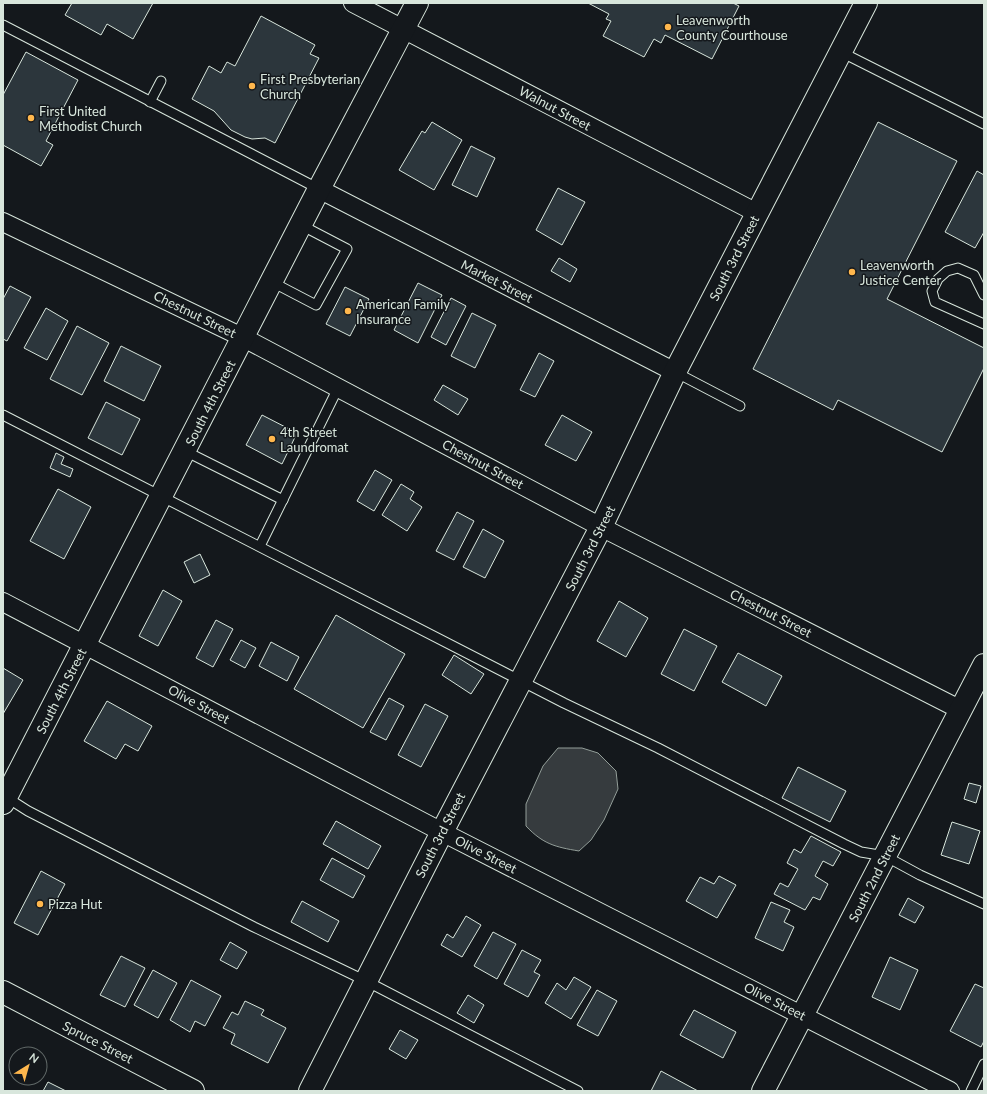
<svg xmlns="http://www.w3.org/2000/svg" width="987" height="1094" font-family="Lato,sans-serif">
	<style>
		.water { fill: #363b3e; stroke: #939e99 }
		.building { fill: #2c363c; stroke: #d8e6dc }
		.lines { fill: none; stroke-linecap: round; stroke-linejoin: round }
		.service-casing { stroke: #d8e6dc; stroke-width: 11 }
		.minor-casing { stroke: #d8e6dc; stroke-width: 20 }
		.tertiary-casing { stroke: #d8e6dc; stroke-width: 24 }
		.trunk-casing { stroke: #d8e6dc; stroke-width: 24 }
		.service { stroke: #14181c; stroke-width: 9 }
		.minor { stroke: #14181c; stroke-width: 18 }
		.tertiary { stroke: #14181c; stroke-width: 22 }
		.trunk { stroke: #14181c; stroke-width: 22 }
		.poi-dot { fill: #ffb74d; stroke: #14181c; stroke-width: 1.5 }
		.labels { text-anchor: middle; dominant-baseline: central; stroke-width: 3; stroke-linejoin: round; paint-order: stroke }
		.poi-label { font-size: 13px; fill: #d8e6dc; stroke: #14181c; text-anchor: start }
		.street-label { font-size: 13px; fill: #d8e6dc; stroke: #14181c }
	</style>
	<rect width="100%" height="100%" fill="#14181c"/>
	<path class="water" d="M558,748h24l16,5 18,18 2,18 -14,31 -13,20 -12,11c-24,-4 -36,-7 -53,-25v-22l17,-38z"/>
	<g class="building">
		<path d="M72,3h81l-20,36 -26,-15 -6,11 -36,-20z"/>
		<path d="M588,3h145l6,3 -27,53 -47,-24 -4,8 -7,-4 -10,18 -41,-21 8,-15 -5,-2 3,-5z"/>
		<path d="M261,16l54,29 -5,9 9,4 -44,85 -10,-5 -13,1 -7,-2 -14,-7 -17,-19 -22,-12 17,-33 12,7 6,-11 8,4z"/>
		<path d="M26,52l52,28 -32,61 7,4 -12,21 -38,-21v-50z"/>
		<path d="M432,122l30,18 -28,50 -35,-20 23,-39 3,2z"/>
		<path d="M878,122l79,39 -70,138 97,49v20l-42,84 -104,-52 -5,10 -80,-41z"/>
		<path d="M471,146l24,12 -18,39 -25,-12z"/>
		<path d="M977,171l7,4v57l-9,16 -30,-16z"/>
		<path d="M558,188l27,14 -23,43 -26,-15z"/>
		<path d="M559,258l18,11 -7,13 -19,-11z"/>
		<path d="M418,283l24,12 -24,48 -24,-13z"/>
		<path d="M10,286l21,11 -24,44 -4,-2v-40z"/>
		<path d="M345,287l24,12 -19,37 -24,-12z"/>
		<path d="M451,298l15,8 -20,39 -15,-8z"/>
		<path d="M46,308l22,13 -21,39 -23,-12z"/>
		<path d="M472,313l24,12 -21,43 -24,-12z"/>
		<path d="M77,326l32,17 -27,52 -32,-16z"/>
		<path d="M121,346l40,20 -17,35 -40,-20z"/>
		<path d="M539,353l15,8 -19,36 -15,-7z"/>
		<path d="M443,385l25,14 -10,16 -24,-15z"/>
		<path d="M106,402l34,17 -18,36 -34,-17z"/>
		<path d="M262,415l35,18 -15,31 -36,-19z"/>
		<path d="M562,415l30,17 -16,29 -31,-16z"/>
		<path d="M56,453l8,4 -3,7 12,5 -3,8 -20,-9z"/>
		<path d="M375,470l17,10 -18,31 -17,-10z"/>
		<path d="M401,484l13,8 -4,7 12,8 -15,24 -25,-16z"/>
		<path d="M58,489l33,18 -27,52 -34,-18z"/>
		<path d="M457,512l17,9 -20,39 -18,-9z"/>
		<path d="M483,529l21,12 -19,37 -22,-11z"/>
		<path d="M200,554l10,21 -16,8 -10,-21z"/>
		<path d="M163,590l19,11 -24,45 -19,-10z"/>
		<path d="M619,601l29,17 -22,39 -29,-16z"/>
		<path d="M336,615l69,39 -42,74 -69,-39z"/>
		<path d="M216,620l17,9 -20,38 -17,-9z"/>
		<path d="M684,629l33,17 -23,45 -33,-17z"/>
		<path d="M241,640l15,8 -11,20 -15,-8z"/>
		<path d="M271,642l28,15 -12,24 -28,-15z"/>
		<path d="M738,653l44,23 -16,30 -44,-24z"/>
		<path d="M454,655l30,19 -13,20 -29,-19z"/>
		<path d="M3,668l20,12 -20,34z"/>
		<path d="M389,698l15,8 -18,34 -16,-8z"/>
		<path d="M107,701l45,25 -14,25 -13,-7 -9,15 -32,-18z"/>
		<path d="M425,704l23,12 -27,51 -23,-12z"/>
		<path d="M798,767l48,24 -16,31 -48,-24z"/>
		<path d="M969,783l12,3 -5,17 -12,-4z"/>
		<path d="M336,821l45,25 -13,23 -45,-25z"/>
		<path d="M952,822l28,9 -11,33 -28,-9z"/>
		<path d="M811,836l30,16 -8,14 -10,-5 -8,15 13,8 -8,16 -7,-3 -8,13 -31,-16 6,-11 8,4 10,-18 -11,-6 7,-14 7,4z"/>
		<path d="M332,858l33,18 -12,22 -33,-18z"/>
		<path d="M41,871l24,13 -27,51 -24,-12z"/>
		<path d="M719,876l17,9 -19,33 -31,-17 14,-24 14,7z"/>
		<path d="M908,898l16,9 -9,16 -16,-8z"/>
		<path d="M302,901l37,20 -11,21 -37,-20z"/>
		<path d="M771,902l19,8 -6,12 10,5 -11,24 -28,-13z"/>
		<path d="M466,916l15,9 -19,32 -21,-12 6,-11 6,4z"/>
		<path d="M493,932l23,12 -19,35 -23,-13z"/>
		<path d="M230,942l17,10 -10,17 -17,-9z"/>
		<path d="M522,950l19,10 -7,12 6,3 -12,22 -24,-13z"/>
		<path d="M121,956l24,12 -20,39 -25,-12z"/>
		<path d="M890,957l28,13 -18,40 -28,-13z"/>
		<path d="M153,970l24,13 -19,35 -24,-13z"/>
		<path d="M574,977l17,10 -20,32 -26,-16 12,-20 9,7z"/>
		<path d="M191,980l30,16 -16,30 -10,-5 -5,11 -20,-12z"/>
		<path d="M975,984l9,4v53l-3,6 -31,-16z"/>
		<path d="M597,990l20,11 -19,35 -21,-11z"/>
		<path d="M468,995l16,10 -10,18 -17,-10z"/>
		<path d="M245,1001l19,9 -3,5 25,13 -18,35 -37,-19 4,-10 -12,-6 9,-16 6,3z"/>
		<path d="M694,1010l42,22 -13,26 -43,-23z"/>
		<path d="M400,1030l18,10 -12,19 -17,-10z"/>
		<path d="M661,1071l37,20h-47z"/>
		<path d="M48,1082l18,9h-23z"/>
	</g>
	<g class="lines">
		<g class="service-casing">
			<g id="service">
				<path d="M3,25l316,164"/>
				<path d="M841,52l143,72"/>
				<path d="M150,102l11,-21"/>
				<path d="M272,282l44,23 31,-56 -46,-24"/>
				<path d="M984,295l-10,-20 -16,-7 -11,3 -9,8 -6,12 3,11 49,22"/>
				<path d="M675,372l65,34"/>
				<path d="M3,415l561,288 94,45 186,96 17,8 24,4 35,19 64,29"/>
				<path d="M185,451l98,49"/>
				<path d="M260,546l78,-158"/>
				<path d="M6,797l22,14 226,116 112,54 212,110"/>
				<path d="M971,1091l13,-27"/>
			</g>
		</g>
		<g class="minor-casing">
			<g id="minor">
				<path d="M353,3l404,210"/>
				<path d="M319,189l356,183"/>
				<path d="M3,222l241,116 357,189 360,183"/>
				<path d="M3,602l439,230 508,259"/>
			</g>
		</g>
		<g class="tertiary-casing">
			<g id="tertiary">
				<path d="M3,992l190,99"/>
				<path d="M310,1091l132,-259 159,-305 74,-155 191,-369"/>
				<path d="M763,1091l221,-426"/>
			</g>
		</g>
		<g class="trunk-casing">
			<path id="trunk" d="M3,803l316,-614 98,-186"/>
		</g>
		<use href="#service" class="service"/>
		<use href="#minor" class="minor"/>
		<use href="#tertiary" class="tertiary"/>
		<use href="#trunk" class="trunk"/>
	</g>
	<g class="poi-dot">
		<circle cx="668" cy="27" r="4"/>
		<circle cx="252" cy="86" r="4"/>
		<circle cx="31" cy="118" r="4"/>
		<circle cx="852" cy="272" r="4"/>
		<circle cx="348" cy="311" r="4"/>
		<circle cx="272" cy="439" r="4"/>
		<circle cx="40" cy="904" r="4"/>
	</g>
	<g class="labels">
		<g class="poi-label">
			<text x="676" y="20">Leavenworth<tspan x="676" dy="15">County Courthouse</tspan></text>
			<text x="260" y="79">First Presbyterian<tspan x="260" dy="15">Church</tspan></text>
			<text x="39" y="111">First United<tspan x="39" dy="15">Methodist Church</tspan></text>
			<text x="860" y="265">Leavenworth<tspan x="860" dy="15">Justice Center</tspan></text>
			<text x="356" y="304">American Family<tspan x="356" dy="15">Insurance</tspan></text>
			<text x="280" y="432">4th Street<tspan x="280" dy="15">Laundromat</tspan></text>
			<text x="48" y="904">Pizza Hut</text>
		</g>
		<g class="street-label">
			<text transform="translate(555 108) rotate(28)">Walnut Street</text>
			<text transform="translate(734 258) rotate(-63)">South 3rd Street</text>
			<text transform="translate(497 281) rotate(27)">Market Street</text>
			<text transform="translate(195 314) rotate(26)">Chestnut Street</text>
			<text transform="translate(210 403) rotate(-63)">South 4th Street</text>
			<text transform="translate(483 464) rotate(28)">Chestnut Street</text>
			<text transform="translate(590 548) rotate(-63)">South 3rd Street</text>
			<text transform="translate(771 613) rotate(27)">Chestnut Street</text>
			<text transform="translate(61 691) rotate(-63)">South 4th Street</text>
			<text transform="translate(199 704) rotate(28)">Olive Street</text>
			<text transform="translate(440 835) rotate(-63)">South 3rd Street</text>
			<text transform="translate(486 854) rotate(27)">Olive Street</text>
			<text transform="translate(874 878) rotate(-63)">South 2nd Street</text>
			<text transform="translate(775 1001) rotate(27)">Olive Street</text>
			<text transform="translate(98 1042) rotate(27)">Spruce Street</text>
		</g>
	</g>
	<rect width="987" height="1094" fill="none" stroke="#d8e6dc" stroke-width="8"/>
	<g transform="translate(28 1066) rotate(37)"><circle r="19" fill="#14181c" stroke="#626a69"/>
	<path d="M0-3L7 15L0 10L-7 15Z" fill="#ffb74d"/>
	<text y="-6" font-size="11" font-weight="bold" text-anchor="middle" fill="#d8e6dc">N</text>
	</g>
</svg>
